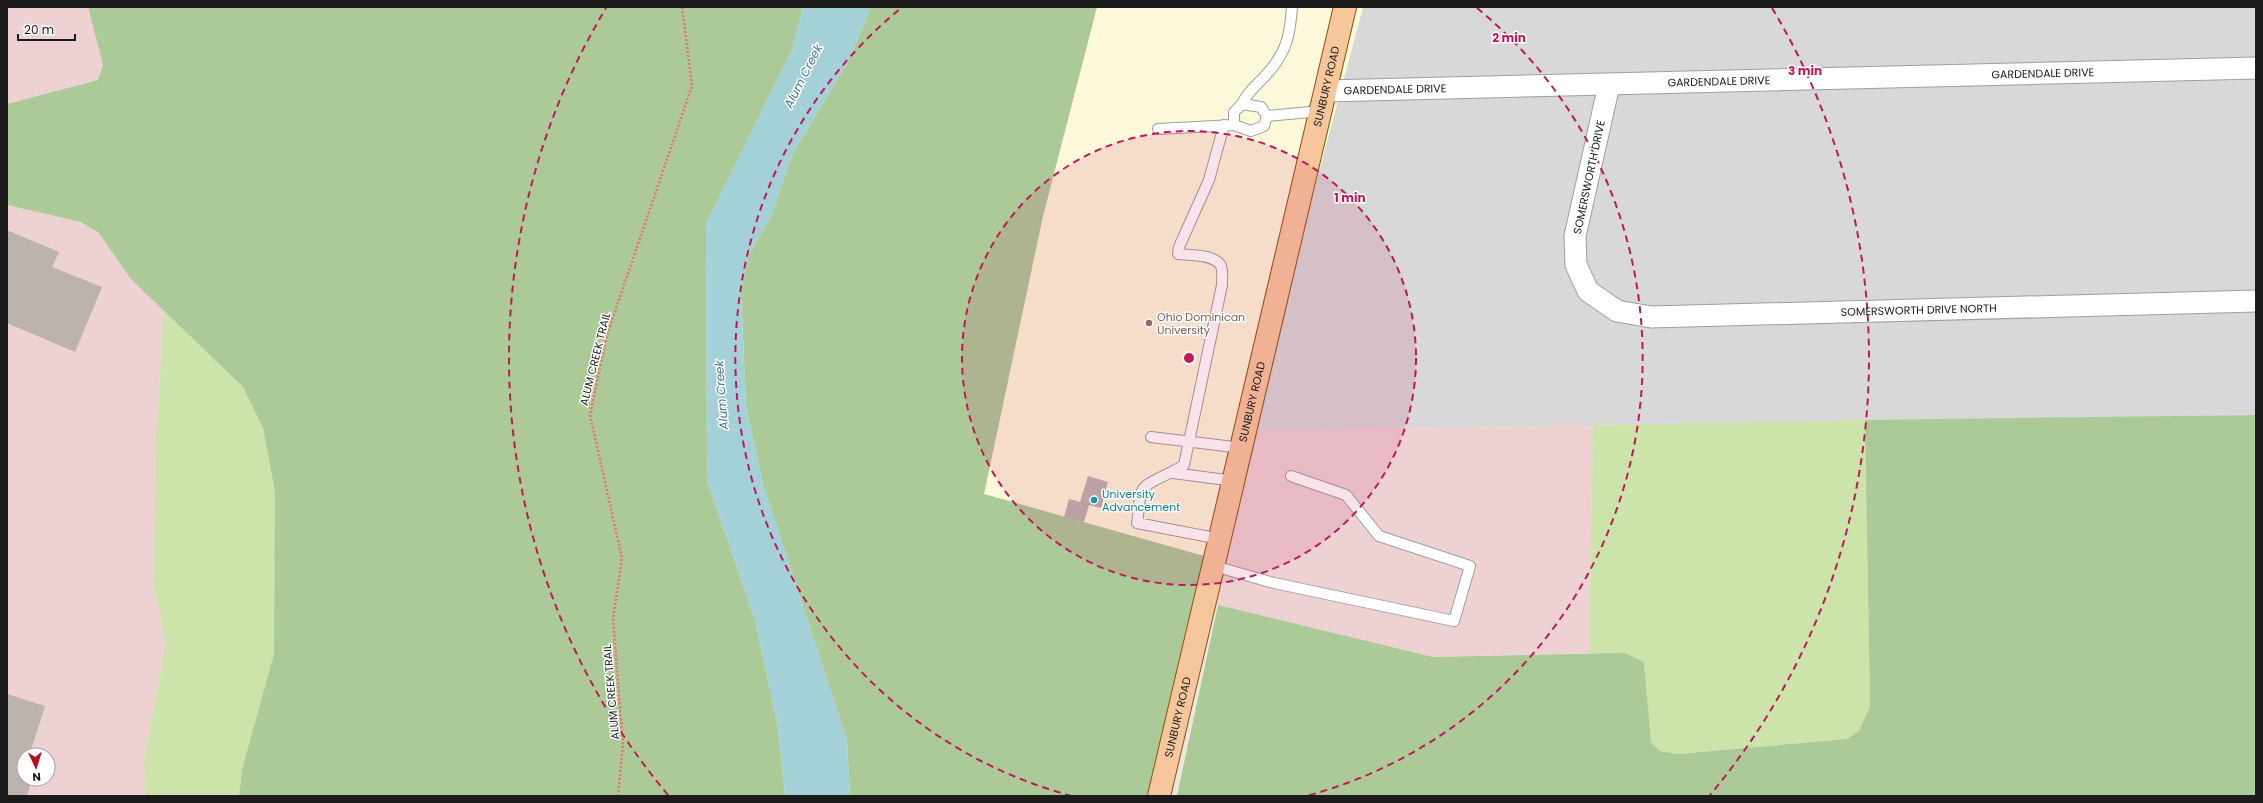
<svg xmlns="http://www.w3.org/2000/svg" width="2263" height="803" font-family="Poppins,sans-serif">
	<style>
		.residential { fill: #d9d8d8 }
		.commercial { fill: #edd1d3; fill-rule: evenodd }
		.education { fill: #fdf9da }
		.grass { fill: #cce4a9 }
		.forest { fill: #acca98 }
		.water { fill: #a4d1d8 }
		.building { fill: #bcb3ae }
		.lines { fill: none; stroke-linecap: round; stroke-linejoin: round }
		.service-casing { stroke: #9f9f9f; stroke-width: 12 }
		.minor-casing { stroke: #9f9f9f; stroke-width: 23 }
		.primary-casing { stroke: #8a5208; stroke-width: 24 }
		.path { stroke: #f16e6e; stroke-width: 2.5; stroke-dasharray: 2 2; stroke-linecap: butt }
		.service { stroke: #fff; stroke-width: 10 }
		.minor { stroke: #fff; stroke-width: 21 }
		.primary { stroke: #f6c69d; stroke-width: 22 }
		.ring { fill: none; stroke: #c2185b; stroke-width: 2; stroke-dasharray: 7 5 }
		.education-dot { fill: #8d6e63; stroke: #fff; stroke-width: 1.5 }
		.culture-dot { fill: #0f9aa8; stroke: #fff; stroke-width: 1.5 }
		.labels { text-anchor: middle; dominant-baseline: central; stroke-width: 3; stroke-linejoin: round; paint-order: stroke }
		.street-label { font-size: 11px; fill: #1b1b1b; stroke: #fff }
		.education-label { font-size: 11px; fill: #785e54; stroke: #fff; text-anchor: start }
		.culture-label { font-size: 11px; fill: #0d838f; stroke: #fff; text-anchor: start }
		.water-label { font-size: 12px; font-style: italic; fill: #487795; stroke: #fff }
		.centre { fill: #c2185b; stroke: #fff; stroke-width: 2 }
		.ring-label { font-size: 12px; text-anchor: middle; font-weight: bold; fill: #c2185b; stroke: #fff; stroke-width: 3; stroke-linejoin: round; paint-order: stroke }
	</style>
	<rect width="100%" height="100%" fill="#ece8e1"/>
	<path class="residential" d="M1363,7h893v408l-1006,15z"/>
	<g class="commercial">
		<path d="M7,7h81l15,58 -5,15 -91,24z"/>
		<path d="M7,205l74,17 18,11 31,45 34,32 -8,130 -2,146 12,58 -22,116 1,36h-138zM24,755h24v24h-24z"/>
		<path d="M1593,425l-4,228 -156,4 -215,-52 -2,-47 34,-128z"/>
	</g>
	<path class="education" d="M1097,7h266l-147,551 -12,-2 -220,-62 59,-278z"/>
	<g class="grass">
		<path d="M164,310l79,77 20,41 12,64 -1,162 -32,115 -3,27h-94l-1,-35 22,-117 -12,-58 2,-146z"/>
		<path d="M1865,420l5,286 -11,25 -12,8 -169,15 -18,-3 -9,-9 -7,-80 -55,-9 4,-228z"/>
	</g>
	<g class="forest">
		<path d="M88,7h715l-11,43 -86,174 1,256 49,144 22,104 7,68h-546l3,-27 32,-115 1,-162 -12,-64 -20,-41 -113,-109 -31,-45 -18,-11 -74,-17v-101l91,-24 5,-15z"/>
		<path d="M871,7h226l-54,209 -59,278 220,62 -57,240h-297l-3,-55 -84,-257 -17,-78 -5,-116 8,-36 22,-37 22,-64 56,-93z"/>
		<path d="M2256,415v381h-1079l41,-191 215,52 192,-4 19,9 7,80 9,9 18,3 169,-15 12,-8 11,-25 -5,-286z"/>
	</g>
	<path class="water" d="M803,7h68l-22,53 -56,93 -22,64 -22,37 -8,36 5,116 17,78 84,257 3,55h-65l-7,-68 -22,-104 -49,-144 -1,-256 86,-174z"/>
	<g class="building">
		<path d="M7,230l52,22 -7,15 50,20 -27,65 -68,-29z"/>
		<path d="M1088,476l20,6 -7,26 -12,-3 -5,17 -20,-5 5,-18 11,3z"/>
		<path d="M7,694l38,12 -14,44 9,3 -1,2h-15v24h8l-5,17h-20z"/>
	</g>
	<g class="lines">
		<g class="service-casing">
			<g id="service">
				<path d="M1267,116l-6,-9 -19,-3c6,-13 15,-19 24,-29 20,-22 24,-38 26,-68"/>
				<path d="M1234,125v-13l8,-8"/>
				<path d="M1158,129l76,-4 17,6 13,-5 3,-10 54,-5"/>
				<path d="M1151,437l91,11"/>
				<path d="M1173,473l61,8"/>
				<path d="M1220,539l-83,-16c2,-9 1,-26 6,-34 5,-8 32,-17 41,-24l38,-180c0,-6 1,-14 -1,-19 -6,-12 -32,-11 -43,-12l1,-7 30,-67 15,-55"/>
				<path d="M1214,566l60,17 180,38 16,-55 -91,-30 -33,-41 -55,-19"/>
			</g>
		</g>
		<g class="minor-casing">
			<g id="minor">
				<path id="s1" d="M1609,85l-34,151 1,29 12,26 29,20 34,6 605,-16"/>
				<path id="s2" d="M1326,91l930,-23"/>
			</g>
		</g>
		<g class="primary-casing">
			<g id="primary">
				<path id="s3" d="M1159,796l186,-789"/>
			</g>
		</g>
		<path class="path" d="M618,796l5,-52 -10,-125 9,-61 -32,-143 17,-80 85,-249 -10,-79"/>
		<use href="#service" class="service"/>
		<use href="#minor" class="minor"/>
		<use href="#primary" class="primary"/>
	</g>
	<circle cx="1189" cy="358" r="227" fill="#c2185b" fill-opacity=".12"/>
	<g class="ring">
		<circle cx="1189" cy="358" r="227"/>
		<path d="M1072 796A453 453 0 0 1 901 8M1477 8A453 453 0 0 1 1306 796"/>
		<path d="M668 795A680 680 0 0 1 606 8M1772 8A680 680 0 0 1 1710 795"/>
	</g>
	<circle class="education-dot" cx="1149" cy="323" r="4"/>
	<circle class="culture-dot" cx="1094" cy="500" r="4"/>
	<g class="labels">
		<g class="street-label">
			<text stroke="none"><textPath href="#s2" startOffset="717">GARDENDALE DRIVE</textPath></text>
			<text stroke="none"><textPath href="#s2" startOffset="393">GARDENDALE DRIVE</textPath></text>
			<text stroke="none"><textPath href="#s3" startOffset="729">SUNBURY ROAD</textPath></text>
			<text stroke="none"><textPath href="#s2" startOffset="69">GARDENDALE DRIVE</textPath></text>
			<text transform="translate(1589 177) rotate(-78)">SOMERSWORTH DRIVE</text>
			<text stroke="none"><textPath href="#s1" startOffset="550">SOMERSWORTH DRIVE NORTH</textPath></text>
			<text transform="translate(595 359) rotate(-76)">ALUM CREEK TRAIL</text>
			<text stroke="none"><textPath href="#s3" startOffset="405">SUNBURY ROAD</textPath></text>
			<text transform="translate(611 692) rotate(-95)">ALUM CREEK TRAIL</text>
			<text stroke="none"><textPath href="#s3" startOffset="81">SUNBURY ROAD</textPath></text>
		</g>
		<g class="education-label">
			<text x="1157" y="317">Ohio Dominican<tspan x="1157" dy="13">University</tspan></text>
		</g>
		<g class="culture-label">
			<text x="1102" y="494">University<tspan x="1102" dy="13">Advancement</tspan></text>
		</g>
		<g class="water-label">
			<text transform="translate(803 76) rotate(-63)">Alum Creek</text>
			<text transform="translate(721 395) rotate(-94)">Alum Creek</text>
		</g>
	</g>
	<circle cx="1189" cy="358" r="6" class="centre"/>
	<g class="ring-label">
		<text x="1509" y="42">2 min</text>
		<text x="1805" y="75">3 min</text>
		<text x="1350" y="202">1 min</text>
	</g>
	<rect width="2263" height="803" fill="none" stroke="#1b1b1b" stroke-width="16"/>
	<g transform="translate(36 767) rotate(176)"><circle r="19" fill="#ffffff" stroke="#a4a4a4"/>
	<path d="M0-3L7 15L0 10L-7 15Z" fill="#bb0b1d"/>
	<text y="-6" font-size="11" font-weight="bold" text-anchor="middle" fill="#1b1b1b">N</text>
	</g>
	<path d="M18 34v6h57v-6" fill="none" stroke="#1b1b1b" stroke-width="2"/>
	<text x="24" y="34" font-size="12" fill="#1b1b1b" stroke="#ffffff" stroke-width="3" paint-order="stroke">20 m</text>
</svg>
